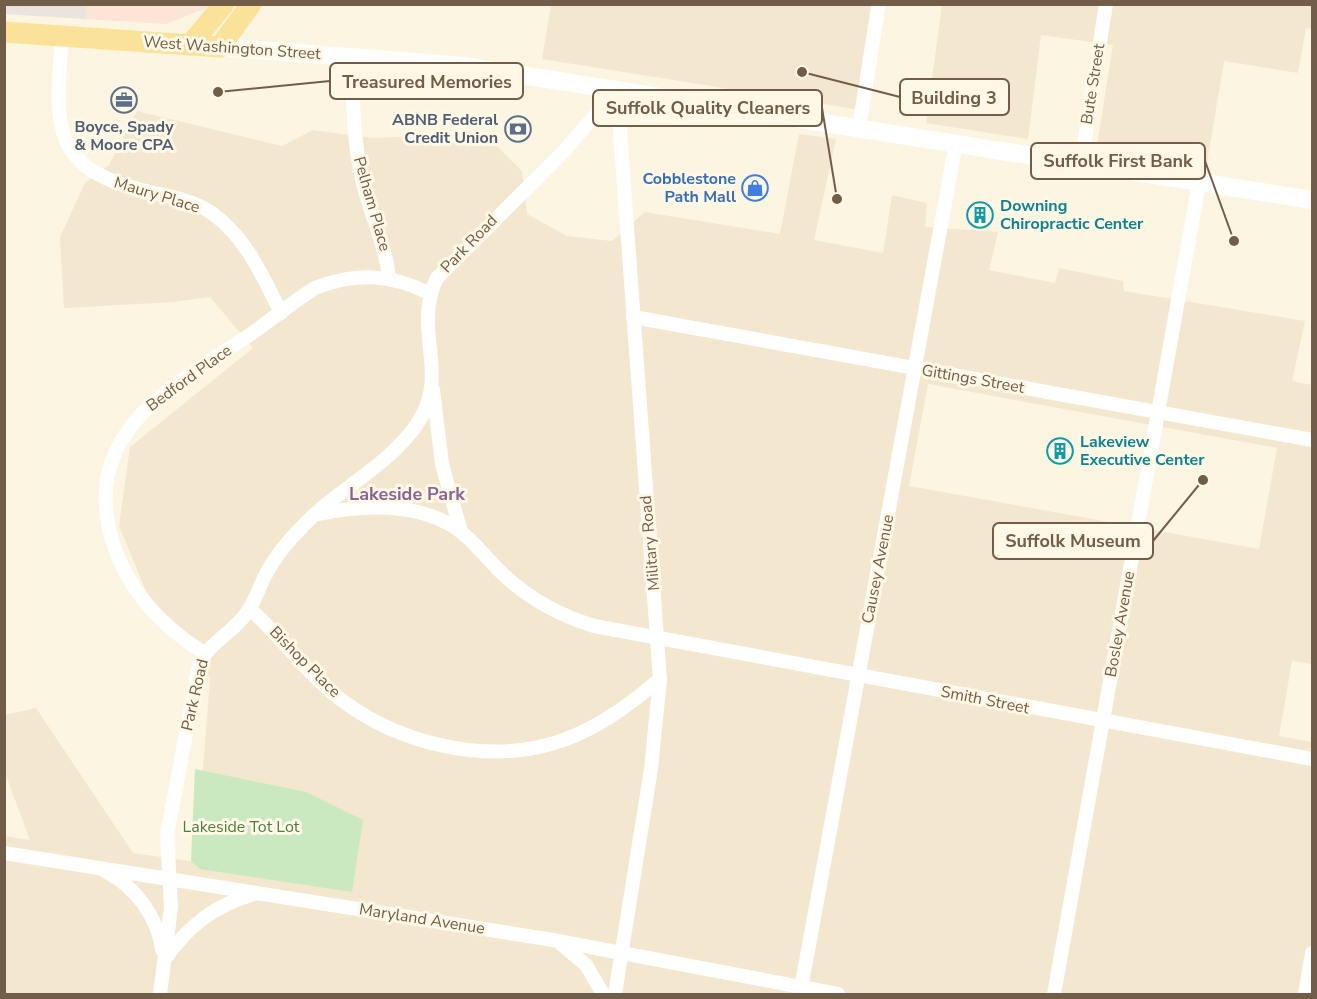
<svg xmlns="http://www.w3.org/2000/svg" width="1317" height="999" font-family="'Nunito Sans',sans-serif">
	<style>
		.residential { fill: #f3e7cf; fill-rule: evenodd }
		.commercial { fill: #fce5d4 }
		.industrial { fill: #eae5dc }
		.green { fill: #cbe9c0 }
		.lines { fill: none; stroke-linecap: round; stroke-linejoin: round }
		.street { stroke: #fff; stroke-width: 14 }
		.secondary { stroke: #fff; stroke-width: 18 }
		.primary { stroke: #fae399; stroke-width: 21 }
		.labels { text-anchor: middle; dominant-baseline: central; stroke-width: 6; stroke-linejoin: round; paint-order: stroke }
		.street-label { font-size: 16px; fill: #725d48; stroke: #fff8e6 }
		.service-label { font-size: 16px; font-weight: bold; fill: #4e5e75; stroke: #fff8e6; text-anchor: end }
		.shop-label { font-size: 16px; font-weight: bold; fill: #366cbe; stroke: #fff8e6; text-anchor: end }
		.culture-label { font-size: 16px; font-weight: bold; fill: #0d838f; stroke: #fff8e6; text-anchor: start }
		.park-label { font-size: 16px; fill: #4d7e43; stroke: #fff8e6 }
		.neighbourhood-label { font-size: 18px; font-weight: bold; fill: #8b6496; stroke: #fff8e6 }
		.leader { fill: none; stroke: #725d48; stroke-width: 2 }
		.callout-dot { fill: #725d48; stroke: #fff8e6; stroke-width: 2 }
		.callout { fill: #fff8e6; stroke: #725d48; stroke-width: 2 }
		.callout-label { font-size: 18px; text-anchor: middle; font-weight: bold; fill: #725d48 }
	</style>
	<rect width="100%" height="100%" fill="#fcf5e1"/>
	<g class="residential">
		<path d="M551,5h320l-16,104 -313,-50z"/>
		<path d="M942,5h370v24l-6,-1 -8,45 -74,-12 -18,108 -110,-18 17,-106 -72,-10 -13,104 -102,-16z"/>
		<path d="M137,111l145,35 31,-16 58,8 114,-4 37,37 5,43 40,22 45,5 33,-29 135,22 19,-100 37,5 -22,101 69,13 9,-58 35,8 -2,24 73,5 -9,38 66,13 4,-15 64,13 1,10 181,30 -13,60 20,4v279l-20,-3 -13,75 33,6v252h-1307l-1,-158 26,4 -25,-67v-58l31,-7 97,145 63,9 14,-184 -64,-87 -27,-65 11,-79 123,-99 -43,-51 -37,5 -109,6 -4,-71 25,-54 24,-18zM928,384l349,64 -18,101 -350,-63z"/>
	</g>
	<path class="commercial" d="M87,5h127l-48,19 -81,-5z"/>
	<path class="industrial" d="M4,5l1,-1 82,1 -2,14 -80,-5z"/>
	<path class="green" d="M195,769l111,23 57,28 -11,72 -152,-23 -9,-8z"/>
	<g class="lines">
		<g class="street">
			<path d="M62,36c-5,78 -17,130 76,153 22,6 49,9 69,21 36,22 56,66 74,103"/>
			<path d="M352,58c0,38 1,78 9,116 7,36 24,67 28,104"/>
			<path d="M859,127l20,-123"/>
			<path d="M1081,164l25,-160"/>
			<path d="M633,317l679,123"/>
			<path d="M433,390l9,74 19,68"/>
			<path d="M319,514c39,-8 84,-11 122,6 27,11 44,38 65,57 26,24 55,39 88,49l718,133"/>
			<path d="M250,609c34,30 60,69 97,95 56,40 137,59 204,40 42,-12 76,-37 109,-65"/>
			<path d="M204,653c-41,-26 -76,-62 -91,-110 -34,-108 55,-155 132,-205 24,-16 46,-35 70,-50 41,-16 75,-14 114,5"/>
			<path d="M4,853l549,87 285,54"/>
			<path d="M105,871c30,15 53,46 57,79"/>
			<path d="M561,944l25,21 17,29"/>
			<path d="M165,959c23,-33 50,-54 89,-65"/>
			<path d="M160,994l11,-87 -4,-72 32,-171c11,-22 32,-30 46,-49 10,-12 14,-28 21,-41 9,-18 22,-33 36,-47 34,-37 82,-58 113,-100 38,-51 -4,-97 22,-149l128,-128 52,-60"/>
			<path d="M615,994l36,-225 9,-90 -43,-589"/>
			<path d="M800,994l156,-851"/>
			<path d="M1054,994l145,-811"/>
			<path d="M1305,994l7,-41"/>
		</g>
		<path class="secondary" d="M220,47l244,19 848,134"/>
		<g class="primary">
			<path d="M4,32l216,15 31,-43"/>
			<path d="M190,45l34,-41"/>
		</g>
	</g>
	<defs>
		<g id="office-ring" transform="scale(1.35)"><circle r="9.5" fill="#fff8e6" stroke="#5c6f8a" stroke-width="1.5"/><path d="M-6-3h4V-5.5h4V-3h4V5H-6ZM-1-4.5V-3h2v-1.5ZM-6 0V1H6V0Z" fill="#5c6f8a"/></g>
		<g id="bank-ring" transform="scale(1.35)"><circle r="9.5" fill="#fff8e6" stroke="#5c6f8a" stroke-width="1.5"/><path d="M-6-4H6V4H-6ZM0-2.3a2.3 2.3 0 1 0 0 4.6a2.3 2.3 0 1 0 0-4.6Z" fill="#5c6f8a"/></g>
		<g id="shop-ring" transform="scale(1.35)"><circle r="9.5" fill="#fff8e6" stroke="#3f7fe0" stroke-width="1.5"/><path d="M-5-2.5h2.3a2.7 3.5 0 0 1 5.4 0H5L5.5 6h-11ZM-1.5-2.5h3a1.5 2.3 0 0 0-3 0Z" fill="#3f7fe0"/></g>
		<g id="building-ring" transform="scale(1.35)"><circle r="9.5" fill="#fff8e6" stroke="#0f9aa8" stroke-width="1.5"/><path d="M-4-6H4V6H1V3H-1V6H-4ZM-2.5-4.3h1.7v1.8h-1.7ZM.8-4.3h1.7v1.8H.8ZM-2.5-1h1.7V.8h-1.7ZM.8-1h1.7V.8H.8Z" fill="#0f9aa8"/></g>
	</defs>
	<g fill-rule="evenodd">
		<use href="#office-ring" x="124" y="100"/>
		<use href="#bank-ring" x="518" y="129"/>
		<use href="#shop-ring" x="755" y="188"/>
		<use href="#building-ring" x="980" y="215"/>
		<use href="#building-ring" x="1060" y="451"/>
	</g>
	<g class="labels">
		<g class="street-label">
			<text transform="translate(232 48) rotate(4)">West Washington Street</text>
			<text transform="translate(1093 84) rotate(-81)">Bute Street</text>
			<text transform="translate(157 195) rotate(17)">Maury Place</text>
			<text transform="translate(372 204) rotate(74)">Pelham Place</text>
			<text transform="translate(469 244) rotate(-46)">Park Road</text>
			<text transform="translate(189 378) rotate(-36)">Bedford Place</text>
			<text transform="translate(973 379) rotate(10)">Gittings Street</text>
			<text transform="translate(650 543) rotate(-95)">Military Road</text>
			<text transform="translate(878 569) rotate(-79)">Causey Avenue</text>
			<text transform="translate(1120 624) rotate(-80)">Bosley Avenue</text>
			<text transform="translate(305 662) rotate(45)">Bishop Place</text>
			<text transform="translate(195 695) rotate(-77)">Park Road</text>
			<text transform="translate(985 700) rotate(11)">Smith Street</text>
			<text transform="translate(422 919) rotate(9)">Maryland Avenue</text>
		</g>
		<g class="service-label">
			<text x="498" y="120">ABNB Federal<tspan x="498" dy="18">Credit Union</tspan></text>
			<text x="124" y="127" text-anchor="middle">Boyce, Spady<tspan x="124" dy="18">&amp; Moore CPA</tspan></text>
		</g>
		<g class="shop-label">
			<text x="736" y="179">Cobblestone<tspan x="736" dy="18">Path Mall</tspan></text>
		</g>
		<g class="culture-label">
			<text x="1000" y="206">Downing<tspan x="1000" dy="18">Chiropractic Center</tspan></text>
			<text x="1080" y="442">Lakeview<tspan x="1080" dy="18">Executive Center</tspan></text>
		</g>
		<g class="park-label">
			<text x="241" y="827">Lakeside Tot Lot</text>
		</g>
		<g class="neighbourhood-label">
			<text x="407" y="494">Lakeside Park</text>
		</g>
	</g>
	<path class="leader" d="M218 92L330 81M802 72L900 97M837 199L822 108M1234 241L1205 161M1203 480L1153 541"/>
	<g class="callout-dot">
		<circle cx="218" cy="92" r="6"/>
		<circle cx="802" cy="72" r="6"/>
		<circle cx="837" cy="199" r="6"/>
		<circle cx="1234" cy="241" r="6"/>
		<circle cx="1203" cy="480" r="6"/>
	</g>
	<g class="callout">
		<rect x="330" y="63" width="193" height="36" rx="6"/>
		<rect x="900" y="79" width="109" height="36" rx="6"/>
		<rect x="593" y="90" width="229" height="36" rx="6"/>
		<rect x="1031" y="143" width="174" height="36" rx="6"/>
		<rect x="993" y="523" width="160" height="36" rx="6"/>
	</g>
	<g class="callout-label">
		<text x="427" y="88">Treasured Memories</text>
		<text x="954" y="104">Building 3</text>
		<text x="708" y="114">Suffolk Quality Cleaners</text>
		<text x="1118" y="167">Suffolk First Bank</text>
		<text x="1073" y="547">Suffolk Museum</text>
	</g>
	<rect width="1317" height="999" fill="none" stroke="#725d48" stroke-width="12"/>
</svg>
